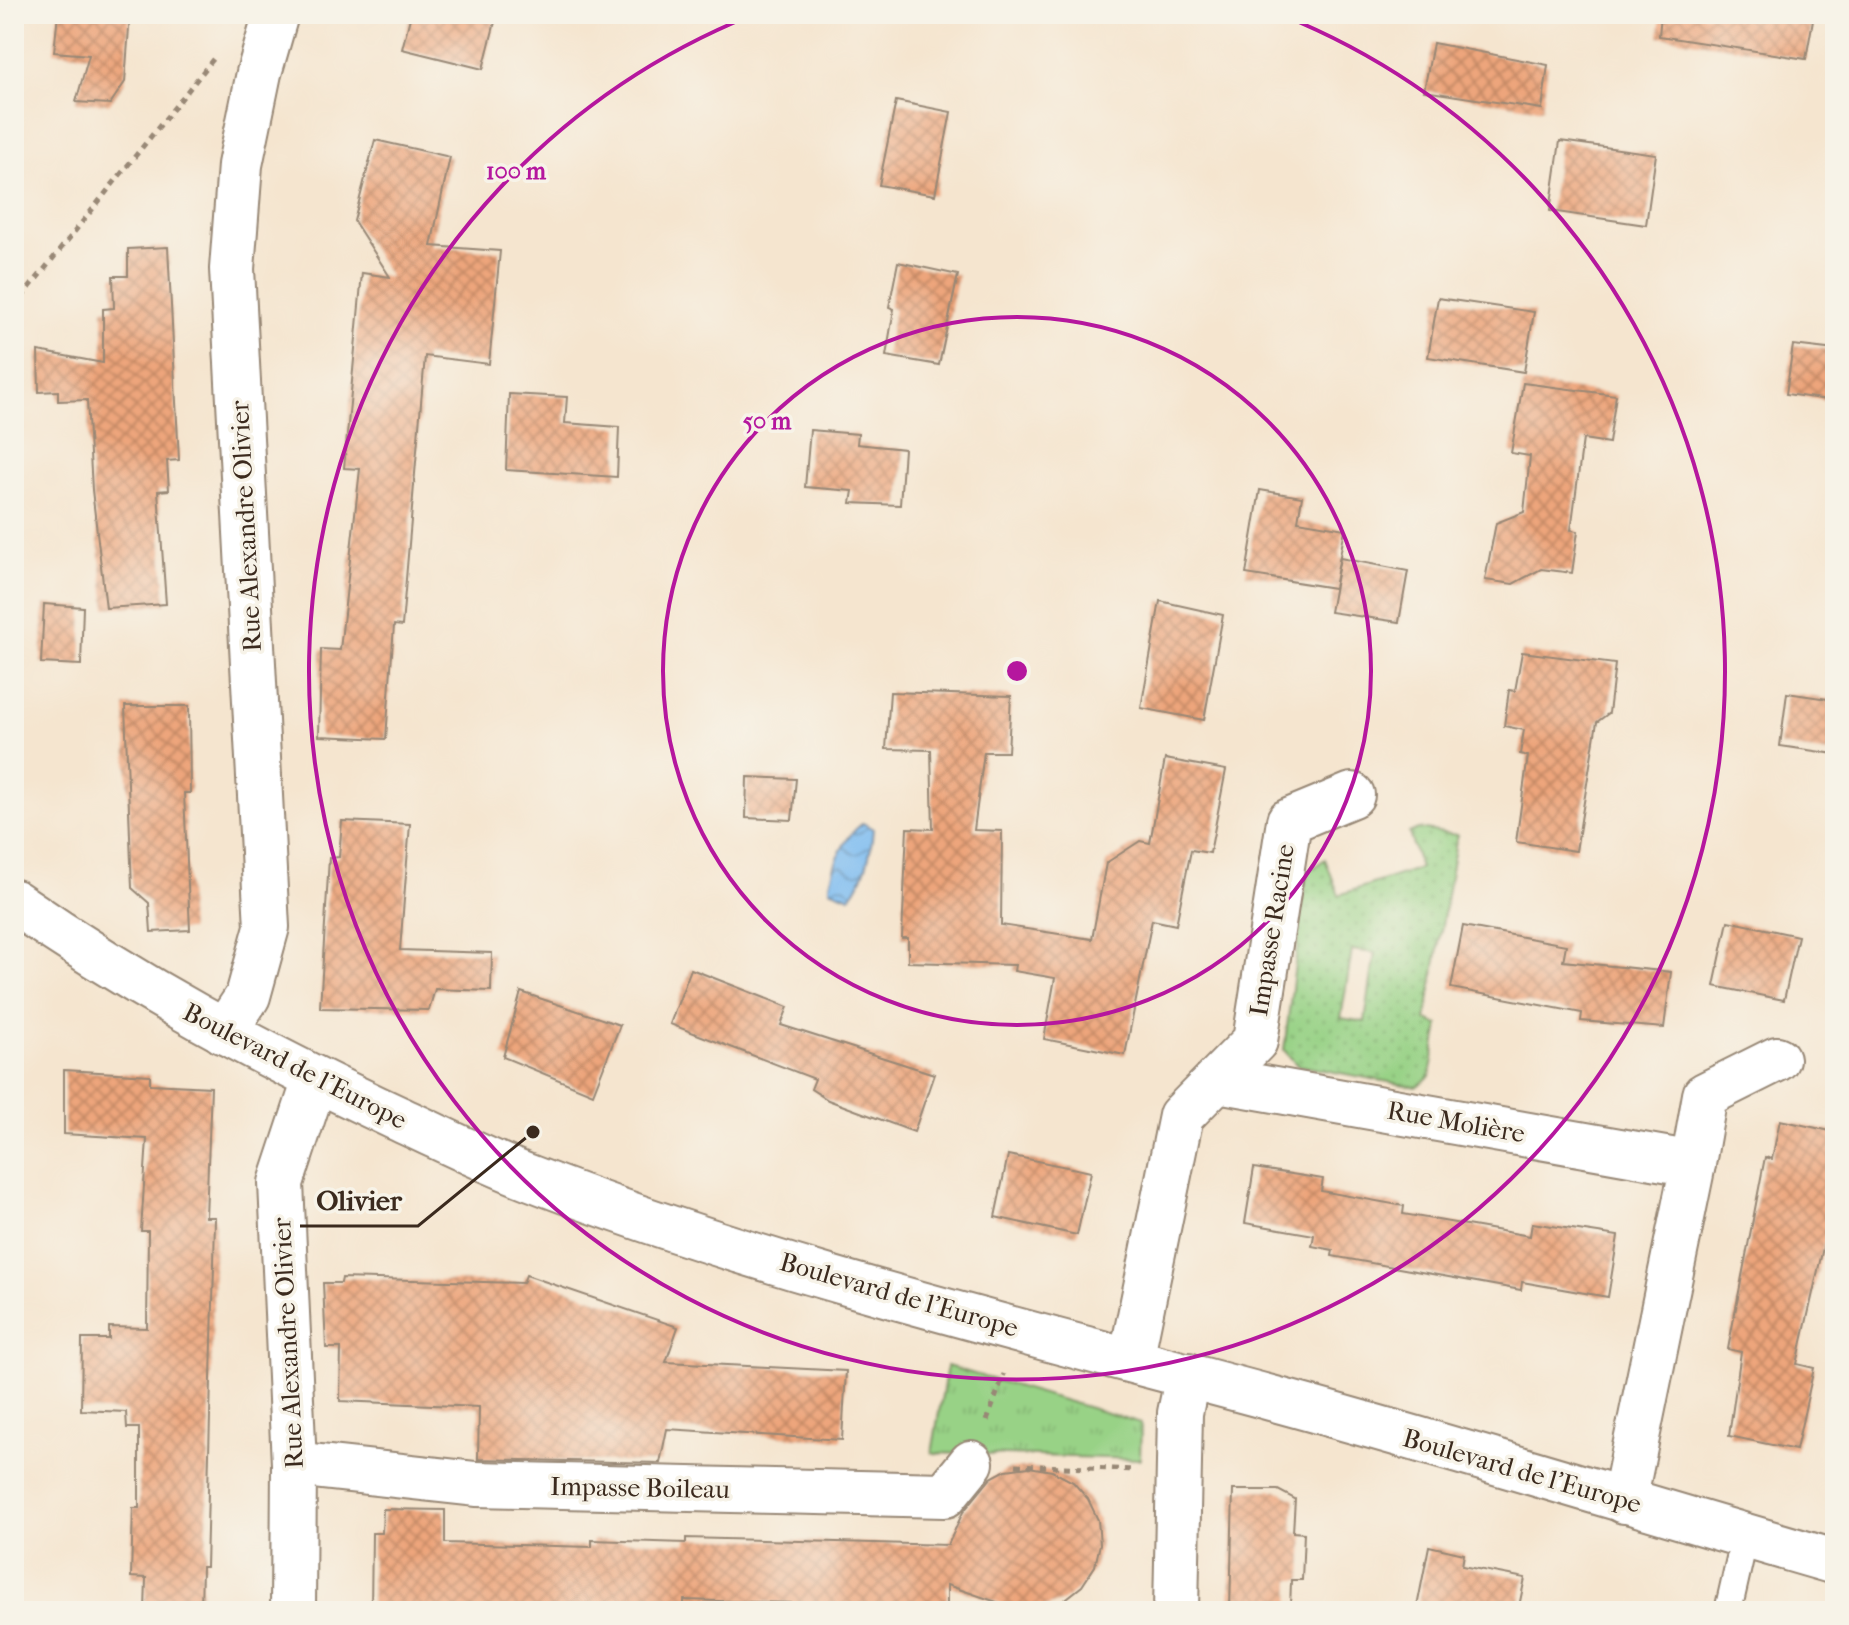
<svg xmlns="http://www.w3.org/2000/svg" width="1849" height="1625" font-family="'IM FELL French Canon',serif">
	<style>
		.grass { fill: url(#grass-dots); stroke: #6a7e52; stroke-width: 2; fill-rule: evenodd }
		.park { fill: url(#park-tufts); stroke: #6a7e52; stroke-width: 2 }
		.water { fill: url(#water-waves); stroke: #5c7388; stroke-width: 2 }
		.building { fill: url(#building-cross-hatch) }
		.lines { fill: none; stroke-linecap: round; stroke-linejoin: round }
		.lane-casing { stroke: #988876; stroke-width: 30 }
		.street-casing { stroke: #988876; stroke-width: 48 }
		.secondary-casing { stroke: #988876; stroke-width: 48 }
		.path { stroke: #988876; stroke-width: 5; stroke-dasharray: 6 6; stroke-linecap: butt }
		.lane { stroke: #fff; stroke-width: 26 }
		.street { stroke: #fff; stroke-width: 44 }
		.secondary { stroke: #fff; stroke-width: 44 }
		.ring { fill: none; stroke: #b5179e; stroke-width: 4 }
		.labels { text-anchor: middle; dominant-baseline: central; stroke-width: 7; stroke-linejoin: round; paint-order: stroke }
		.street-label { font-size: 26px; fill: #3b2a1e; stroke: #f7f3e8 }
		.centre { fill: #b5179e; stroke: #f7f3e8; stroke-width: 4 }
		.ring-label { font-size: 24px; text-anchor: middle; font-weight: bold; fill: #b5179e; stroke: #f7f3e8; stroke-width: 7; stroke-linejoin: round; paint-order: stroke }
		.leader { fill: none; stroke: #3b2a1e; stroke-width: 3 }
		.callout-dot { fill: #3b2a1e; stroke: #f7f3e8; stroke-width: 3 }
		.callout-label { font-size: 28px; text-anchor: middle; font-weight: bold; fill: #3b2a1e; stroke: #f7f3e8; stroke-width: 7; stroke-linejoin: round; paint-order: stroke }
	</style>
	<defs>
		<pattern id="grass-dots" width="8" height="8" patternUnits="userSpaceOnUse" patternTransform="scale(2)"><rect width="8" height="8" fill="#98d286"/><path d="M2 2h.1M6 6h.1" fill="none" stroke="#84b473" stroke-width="1.8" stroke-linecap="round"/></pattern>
		<pattern id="park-tufts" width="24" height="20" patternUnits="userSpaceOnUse" patternTransform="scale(2)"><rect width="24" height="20" fill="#98d286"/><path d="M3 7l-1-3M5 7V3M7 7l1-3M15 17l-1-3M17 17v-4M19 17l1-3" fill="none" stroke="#84b473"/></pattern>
		<pattern id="water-waves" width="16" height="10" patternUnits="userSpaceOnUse" patternTransform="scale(2)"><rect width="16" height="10" fill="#7dbcf1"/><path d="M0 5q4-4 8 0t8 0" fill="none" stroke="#6899c3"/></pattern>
		<pattern id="building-cross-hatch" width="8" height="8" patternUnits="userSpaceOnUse" patternTransform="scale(2)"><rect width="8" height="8" fill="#eda57b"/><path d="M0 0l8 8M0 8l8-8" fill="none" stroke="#c18764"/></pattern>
	</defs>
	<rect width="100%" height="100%" fill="#f7f3e8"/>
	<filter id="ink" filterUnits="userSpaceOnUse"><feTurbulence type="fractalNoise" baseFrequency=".0125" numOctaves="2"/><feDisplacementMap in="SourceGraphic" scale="16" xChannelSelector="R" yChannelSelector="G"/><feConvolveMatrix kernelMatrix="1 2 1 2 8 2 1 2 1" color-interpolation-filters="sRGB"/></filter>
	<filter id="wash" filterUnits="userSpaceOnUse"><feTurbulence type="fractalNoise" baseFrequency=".006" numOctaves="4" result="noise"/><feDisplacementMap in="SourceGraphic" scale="32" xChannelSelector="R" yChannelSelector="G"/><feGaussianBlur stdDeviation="1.8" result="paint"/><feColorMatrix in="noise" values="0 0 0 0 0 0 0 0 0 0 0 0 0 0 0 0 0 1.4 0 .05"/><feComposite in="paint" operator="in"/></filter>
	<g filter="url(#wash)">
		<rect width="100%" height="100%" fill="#f5e5cf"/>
		<path class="grass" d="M1418,829l39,6 -31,185 13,5 -9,51 -14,11 -119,-22 -13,-15 23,-178 18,-13 14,36 81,-27 -11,-35zM1352,950l23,3 -10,69 -24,-4z"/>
		<path class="park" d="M947,1366l194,57 -1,36 -208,-6z"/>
		<path class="water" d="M863,823l10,6c-2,23 -6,46 -23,68l-20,-8v-5c6,-26 14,-47 33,-61z"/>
		<g id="blocks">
			<g class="building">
				<path d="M58,14h72l-5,68 -15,22 -34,-2 13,-47 -35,-3z"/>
				<path d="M411,14h86l-14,55 -81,-20z"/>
				<path d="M1661,14h153l-8,45 -147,-23z"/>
				<path d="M1433,43l115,22 -6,44 -118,-18z"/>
				<path d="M896,101l55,11 -16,83 -56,-10z"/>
				<path d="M375,140l75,17 -19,89 69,5 -11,113 -64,-8 -23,270 -8,-1 -8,114 -67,-3 2,-87 19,1 20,-181 -16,-1 18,-195 28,4 -36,-56z"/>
				<path d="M1560,141l96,13 -10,71 -96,-14z"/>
				<path d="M168,247l11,213 -12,1 2,29 -11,1 8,113 -60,4 -14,-118 -5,-90 -29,1v-10l-19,1 -1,-41 65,12v-54l11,-1 -1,-32h15v-27z"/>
				<path d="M898,262l60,13 -19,90 -53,-9 8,-47 -5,-2z"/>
				<path d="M1438,298l96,14 -10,60 -96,-15z"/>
				<path d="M1793,345l42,5v51l-49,-7z"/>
				<path d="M1523,383l93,12 -7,48 -26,-4 -12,91 7,1 -6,42 -31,-4 -28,15 -28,-4 11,-57 28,-11 6,-56 -19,-3z"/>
				<path d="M509,394l58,3 -2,26 54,4 -2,50 -111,-7z"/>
				<path d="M810,430l48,4 -1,10 47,5 -4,56 -49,-2 2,-12 -48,-4z"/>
				<path d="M1260,490l42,7 -4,24 47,8 -11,59 -88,-14z"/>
				<path d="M1340,558l68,13 -9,51 -69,-10z"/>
				<path d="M1160,601l63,14 -19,105 -63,-12z"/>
				<path d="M44,604l39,3 -2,58 -40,-2z"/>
				<path d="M1522,652l93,12 -6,49 -12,9 -21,129 -60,-9 12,-86 -8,-2 4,-24 -20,-4 5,-36 6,1z"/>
				<path d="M890,692l121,4 -3,56h-24l-10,78 28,1 -1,94 91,14 14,-76 34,-22 10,2 15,-84 61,11 -16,83 -19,-3 -15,75 -24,-5 -27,135 -81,-16 11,-61 -41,-7 1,-6 -107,-3v-24h-6l5,-110 26,1 -2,-79 -45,-1z"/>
				<path d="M1787,693l48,7v54l-55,-8z"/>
				<path d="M125,706h64l1,87h-6l6,137 -39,2 -2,-29 -17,-15z"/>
				<path d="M747,777l49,2 -4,41 -46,-2z"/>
				<path d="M342,821l68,3 -10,126 92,3 -1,38 -56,-2 -6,21 -109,-2 9,-150 10,-1z"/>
				<path d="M1728,921l70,15 -14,64 -70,-14z"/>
				<path d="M1463,926l103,19 -3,16 108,11 -7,56 -83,-7 1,-8 -131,-25z"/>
				<path d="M691,969l97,38 -7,18 153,49 -20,58 -86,-32 -17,-11 4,-10 -145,-55z"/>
				<path d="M521,992l99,33 -27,69 -90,-37z"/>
				<path d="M64,1070l86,5v9l61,3 -5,130h9l-1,48 -8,302h-4l-1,44h-56l1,-33 -15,-1 2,-69h6v-80h-12l-1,-16 -45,-2 1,-71h27v-12l38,1 1,-97h-7l6,-92 -83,-5z"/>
				<path d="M1780,1120l55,12v62l-38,170 17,4 -18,82 -67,-14 12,-84 -13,-3 37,-192 7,2z"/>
				<path d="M1008,1155l83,17 -14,63 -82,-18z"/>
				<path d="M1254,1168l69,11 -2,12 83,15 -1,8 127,22 2,-13 86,13 -10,61 -86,-15 -1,8 -189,-34 1,-6 -21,-4 2,-11 -69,-12z"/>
				<path d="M526,1275l152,52 -12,35 180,9 -4,69 -175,-11 -7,34 -182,-4 1,-52 -139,-6 1,-53h-15l-3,-65h18l1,-5 181,5z"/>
				<path d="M1029,1467l23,4 21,11 15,17 10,21 2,24 -5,22 -13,20 -19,15 -23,8h-23l-70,-24v26l-156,-1 -1,-7 -106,-3v11h-313l1,-78h10l1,-24 62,1v33l147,4v-7l94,3v-5l262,7 15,-33 28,-34 15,-8z"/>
				<path d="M1233,1490h45l17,9 -2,33 11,1 -2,47h-11l-1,31h-60z"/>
				<path d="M1429,1546l35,8 -2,12 63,12 -7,33h-93l1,-3 -9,-1z"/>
			</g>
		</g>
	</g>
	<g filter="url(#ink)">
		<use href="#blocks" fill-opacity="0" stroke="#988876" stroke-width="2"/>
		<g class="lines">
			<g class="lane-casing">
				<path id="lane" d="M1728,1611l17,-75"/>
			</g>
			<g class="street-casing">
				<g id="street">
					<path d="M1218,1080l475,84 -69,337"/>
					<path d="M1693,1164l12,-69 72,-36"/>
					<path d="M1131,1360l50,-244 74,-75 34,-220 63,-26"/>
					<path d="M294,1464l182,20 469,11 26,-32"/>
					<path d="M1176,1611l4,-198 8,-38"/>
				</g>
			</g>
			<g class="secondary-casing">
				<g id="secondary">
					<path d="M14,902c125,87 245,151 383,216 44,20 88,43 134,60 240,93 492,153 740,220 189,51 376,110 564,164"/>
					<path d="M224,1032l24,-36 19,-69 -35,-658 8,-104 19,-92 17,-59"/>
					<path d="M293,1611l1,-147 -13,-281 34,-103"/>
				</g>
			</g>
			<g class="path">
				<path d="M14,307l200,-249"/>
				<path d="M987,1421l17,-47"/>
				<path d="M1016,1465l118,5"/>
			</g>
			<use href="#lane" class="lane"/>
			<use href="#street" class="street"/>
			<use href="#secondary" class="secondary"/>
		</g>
	</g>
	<g class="ring">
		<circle cx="1017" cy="671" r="354"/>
		<path d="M1282 15A708 708 0 1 1 752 15"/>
	</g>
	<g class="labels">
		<g class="street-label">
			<text transform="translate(246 526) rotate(-93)">Rue Alexandre Olivier</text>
			<text transform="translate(1272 930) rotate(-81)">Impasse Racine</text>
			<text transform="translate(295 1066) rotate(27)">Boulevard de l'Europe</text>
			<text transform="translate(1456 1122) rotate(10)">Rue Molière</text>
			<text transform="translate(899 1295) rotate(16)">Boulevard de l'Europe</text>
			<text transform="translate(288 1343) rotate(-93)">Rue Alexandre Olivier</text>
			<text transform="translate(1522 1471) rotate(16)">Boulevard de l'Europe</text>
			<text transform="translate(640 1488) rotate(1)">Impasse Boileau</text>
		</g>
	</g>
	<circle cx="1017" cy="671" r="12" class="centre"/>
	<g class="ring-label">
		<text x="516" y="179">100 m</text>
		<text x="767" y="429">50 m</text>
	</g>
	<path class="leader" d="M533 1132L418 1226H300"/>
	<circle class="callout-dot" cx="533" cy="1132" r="8"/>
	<g class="callout-label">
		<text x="359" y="1210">Olivier</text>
	</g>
	<rect width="1849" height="1625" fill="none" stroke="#f7f3e8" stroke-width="48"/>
</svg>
